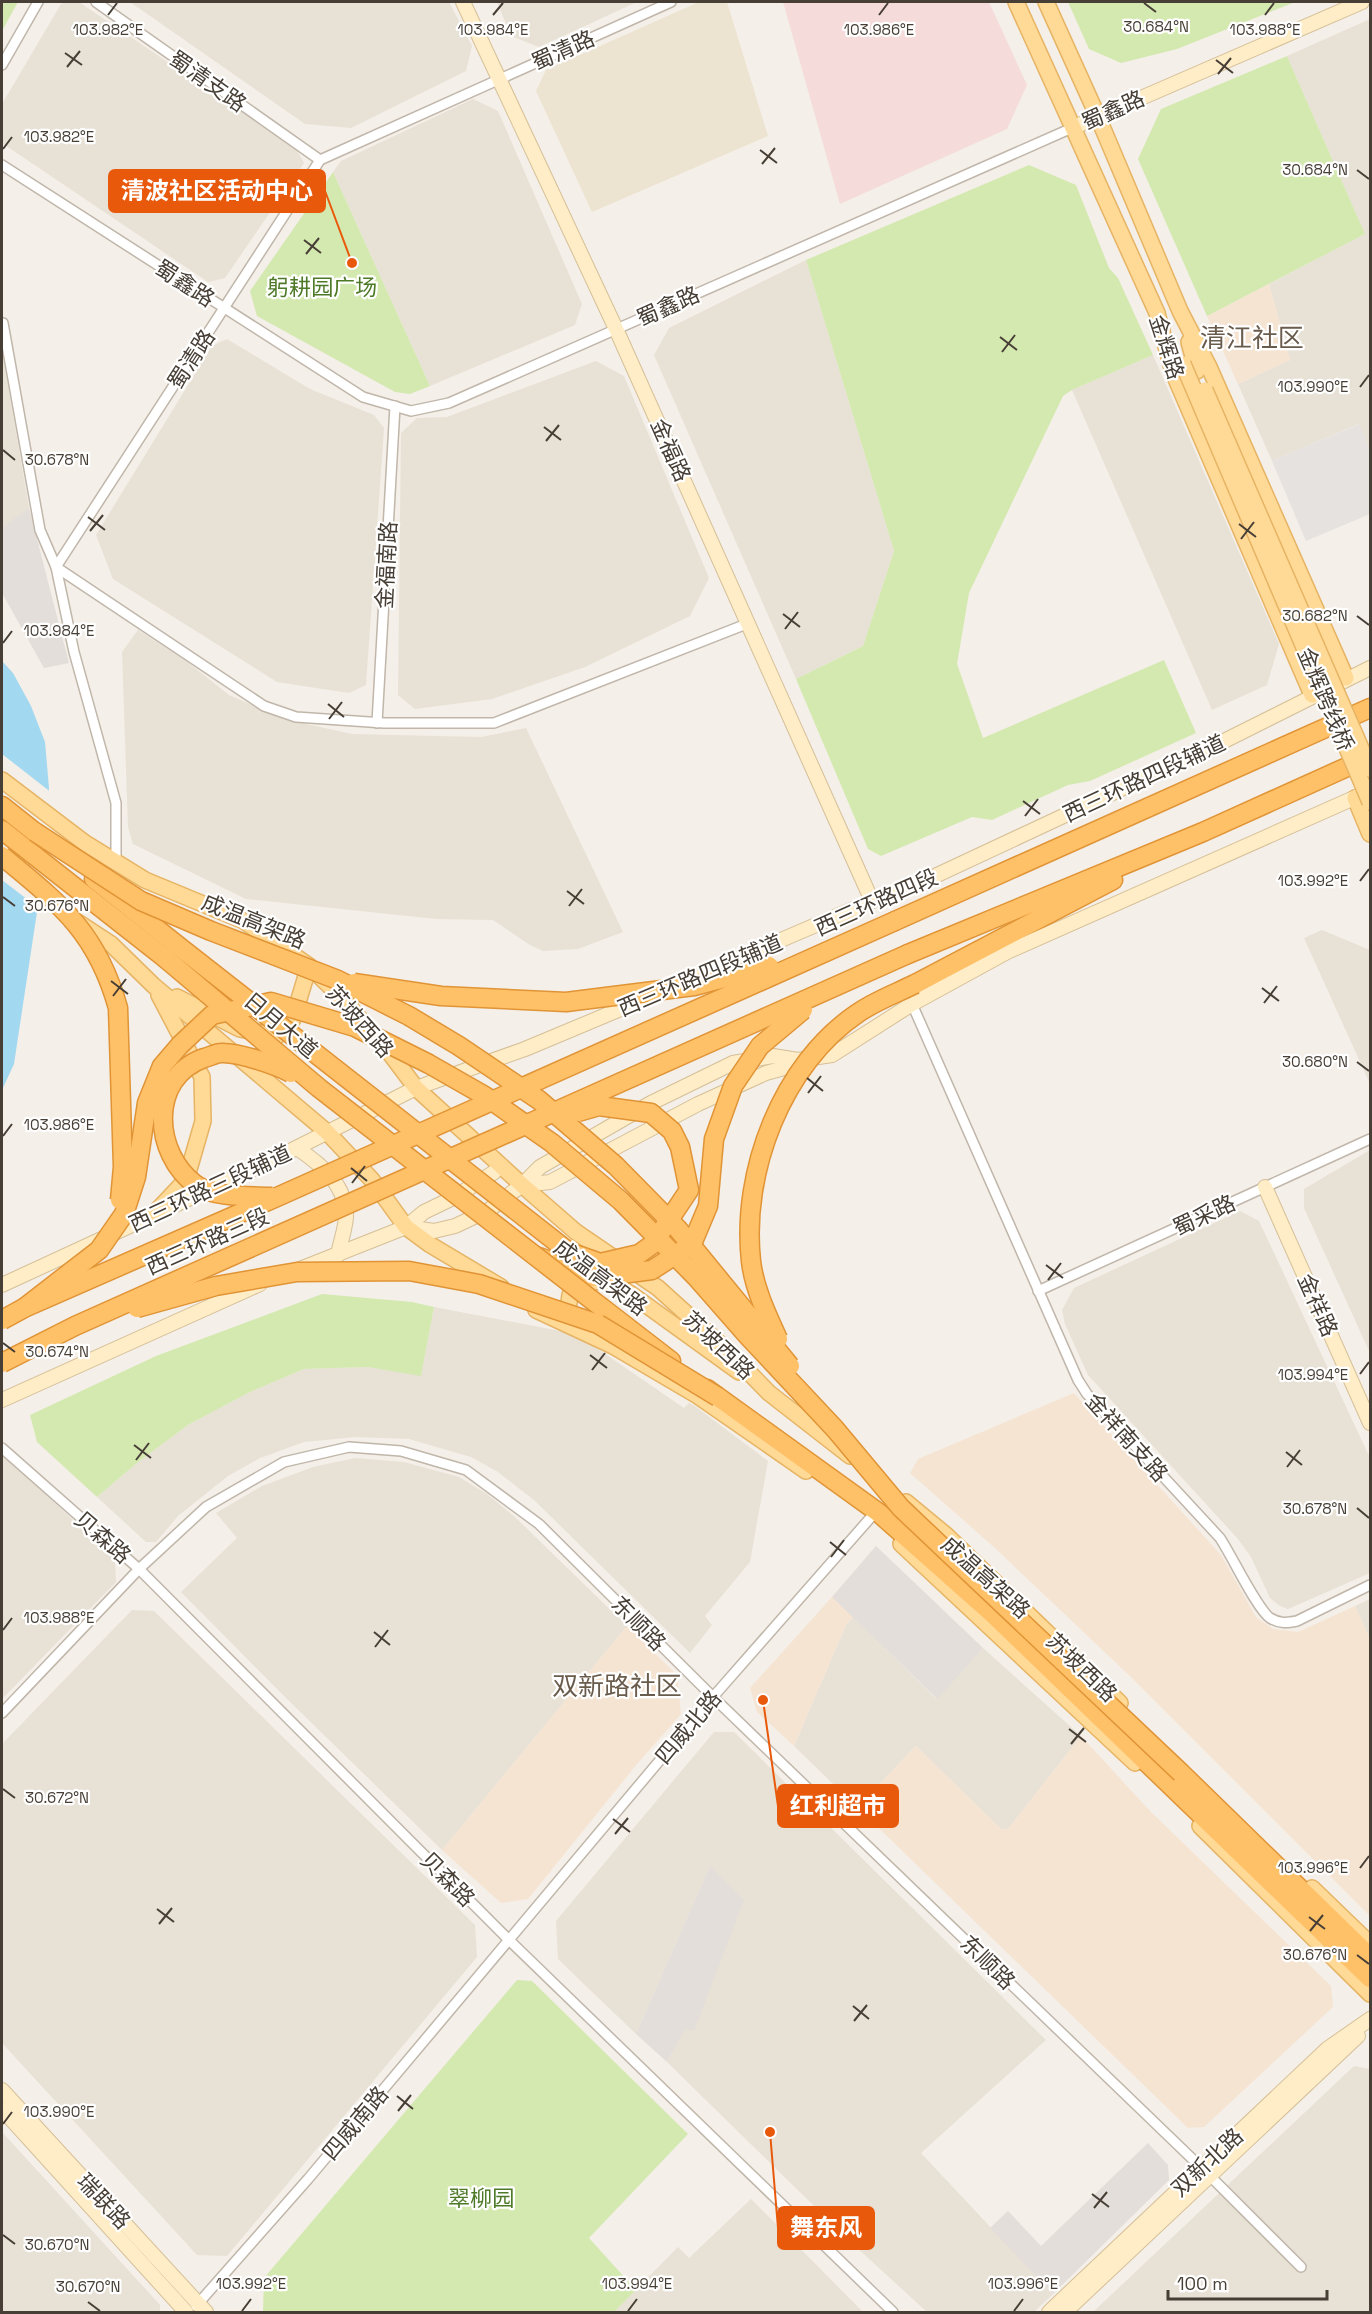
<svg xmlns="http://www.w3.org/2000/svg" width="1372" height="2314" font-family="'Space Grotesk','Noto Sans SC',sans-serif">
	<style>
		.residential { fill: #e8e1d6 }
		.commercial { fill: #f6e4d3 }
		.industrial { fill: #e3ded9 }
		.education { fill: #ede3d1 }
		.medical { fill: #f5dcdb }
		.green { fill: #d4e9b0 }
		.parking { fill: #e5e2df }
		.water { fill: #a3d8f1 }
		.pier { fill: #f4efe8 }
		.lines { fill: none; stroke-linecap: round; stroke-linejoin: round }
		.street-casing { stroke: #c0b6aa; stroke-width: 12 }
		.secondary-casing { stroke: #d5bf97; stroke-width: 16 }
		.primary-casing { stroke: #e6b464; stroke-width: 18 }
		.highway-casing { stroke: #e09436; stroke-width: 21 }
		.street { stroke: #fff; stroke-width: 9 }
		.secondary { stroke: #ffedc7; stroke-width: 14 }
		.primary { stroke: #ffd996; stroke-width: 15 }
		.highway { stroke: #ffc168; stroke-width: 18 }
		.primary-bridge-casing { stroke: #e6b464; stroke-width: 18; stroke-linecap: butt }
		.highway-bridge-casing { stroke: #e09436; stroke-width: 21; stroke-linecap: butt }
		.primary-bridge { stroke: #ffd996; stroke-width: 15 }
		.highway-bridge { stroke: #ffc168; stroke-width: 18 }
		.ticks { fill: none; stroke: #473f36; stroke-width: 2 }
		.labels { text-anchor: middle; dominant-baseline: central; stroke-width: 4.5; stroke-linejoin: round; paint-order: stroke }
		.street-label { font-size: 22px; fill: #473f36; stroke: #fff }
		.park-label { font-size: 22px; fill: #4e7a28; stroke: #fff }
		.quarter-label { font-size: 26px; fill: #6a5c4d; stroke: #fff }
		.ticks-label { font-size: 15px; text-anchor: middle; fill: #473f36; stroke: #fff; stroke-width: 4.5; stroke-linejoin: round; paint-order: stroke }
		.leader { fill: none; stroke: #e8590c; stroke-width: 2 }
		.callout-dot { fill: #e8590c; stroke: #fff; stroke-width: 2 }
		.callout { fill: #e8590c; stroke: #e8590c; stroke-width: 2 }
		.callout-label { font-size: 24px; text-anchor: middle; font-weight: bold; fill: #fff }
	</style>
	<rect width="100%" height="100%" fill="#f4efe8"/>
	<g class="residential">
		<path d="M67,2h12l217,147 8,14 -79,115 -17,4 -206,-139v-39l59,-100z"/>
		<path d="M130,2h319l23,44 -6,25 -115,57 -46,-4z"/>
		<path d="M497,2h140l-98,45 -28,-11z"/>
		<path d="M1370,19v432l-12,-27 -86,37 -34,-77 52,-24 -21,-76 96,-50 -78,-178z"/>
		<path d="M473,99l25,12 84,193 -7,21 -145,61 -97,-214 8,-11z"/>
		<path d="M806,260l88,291 -31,95 -67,33 -142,-324 15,-27z"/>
		<path d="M227,339l83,50 64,26 10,13 -18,257 -17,8 -72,-11 -164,-103 -17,-44 116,-189z"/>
		<path d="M2,350l27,158 -25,20 -2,-1z"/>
		<path d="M1153,355l126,289 -12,41 -55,25 -140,-320z"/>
		<path d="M596,361l28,15 85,202 -19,38 -105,51 -93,32 -77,10 -17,-14 3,-262 16,-15 30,-1z"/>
		<path d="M138,630l48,31 43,34 55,24 68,15 129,3 45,-9 97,204 -45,17 -35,2 -13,-6 -37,-25 -57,-1 -190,-20 -113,-55 -5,-17 -6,-175z"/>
		<path d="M1322,930l48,20v134l-66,-146z"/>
		<path d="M1370,1150v203l-66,-145v-19z"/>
		<path d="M1240,1211l19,10 111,237v115l-82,36 -8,-3 -10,-8 -19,-41 -13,-18 -150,-164 -23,-51 -3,-14 12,-22z"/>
		<path d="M434,1307l142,27 108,74 5,-5 7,4 72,54 -18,101 -45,54 7,9 -22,28 -155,-152 -37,-29 -27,-15 -62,-18 -53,-2 -52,5 -44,16 -32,18 -50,40 -22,26h-10l-49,-45 40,-34 51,-38 62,-33 54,-23 64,-2 53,8z"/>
		<path d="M2,1453l113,107 1,22 -114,117z"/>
		<path d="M355,1458l49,4 55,15 28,17 28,23 112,109 -185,224 -156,-152 -105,-106 56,-54 -21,-25 46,-27 51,-19z"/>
		<path d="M1370,1599v40l-15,-33z"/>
		<path d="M132,1610l22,1 321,314 2,32 -250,299 -30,-1 -195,-212v-299z"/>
		<path d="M853,1617l83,82 47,-51 98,88 -73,93h-7l-85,-83 -59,61 -63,-61 52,-121z"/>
		<path d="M714,1732h20l312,308 -125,113 132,141 -19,18h-107l-72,-66 -188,-184 18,-34 9,3 16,-165 -74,168 -78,-75 -2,-38z"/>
		<path d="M1354,2066l16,3v243h-277z"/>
		<path d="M2,2132l158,173v7h-158z"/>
		<path d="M751,2199l112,113h-249l64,-65 11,11z"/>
	</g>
	<g class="commercial">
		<path d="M1269,284l21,76 -52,24 -31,-68z"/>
		<path d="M1074,1393l147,162 35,62 4,3 13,9 25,3 57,-26 15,33v277l-236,-236 -138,-131 -86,-76 8,-14z"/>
		<path d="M832,1597l21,20 -7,8 -52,121 -37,-34 -7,-24z"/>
		<path d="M627,1626l50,49 4,39 -44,50 -109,135 -27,4 -59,-53z"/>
		<path d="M1081,1736l69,75 181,175 2,21 -129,120 -16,1 -331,-321 59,-61 85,83h7z"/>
	</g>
	<g class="industrial">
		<path d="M29,508l40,155 -25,5 -42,-75v-65z"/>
		<path d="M876,1546l107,102 -46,51 -105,-102z"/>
		<path d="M710,1866l34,34 -50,131 -9,-2 -18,33 -31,-28z"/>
		<path d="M1148,2143l20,22 1,15 -116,114 -63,-66 18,-17 33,35z"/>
	</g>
	<path class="education" d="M699,2h28l41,134 -176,76 -56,-121 10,-21z"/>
	<path class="medical" d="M783,2h206l38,83 -20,44 -167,75z"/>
	<g class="green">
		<path d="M2,2h16l-16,29z"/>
		<path d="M1068,2h227l-118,47 -56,14 -32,-14z"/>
		<path d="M1287,56l78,178 -158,82 -69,-157 23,-50z"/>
		<path d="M1029,165l47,20 33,83 9,10 35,77 -81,35 -9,6 -94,197 -12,71 26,74 181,-78 32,73 -106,48 -22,4 -76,35 -20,-3 -91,39 -13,-7 -72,-170 67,-33 31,-95 -88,-291z"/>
		<path d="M333,172l97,214 -20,8 -15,-2 -138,-76 -7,-25z"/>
		<path d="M322,1294l90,8 22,5 -13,69 -53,-9 -64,2 -54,23 -62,33 -51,38 -40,34 -60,-55 -7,-27 126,-59z"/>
		<path d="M517,1980l15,1 156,153 -99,104 47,52 -22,22h-351l1,-34z"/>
	</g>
	<path class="parking" d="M1359,424l11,27v63l-64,27 -34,-80z"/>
	<path class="water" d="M2,661l11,12 18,33 14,36 4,46 -12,124 -23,152 -12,26z"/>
	<path class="pier" d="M2,754l50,39 -11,117 -39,-30z"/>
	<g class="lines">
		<g class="street-casing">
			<g id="street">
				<path d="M96,2l224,158"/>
				<path d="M2,65l36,-63"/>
				<path d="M2,165l361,232 48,14 38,-8 623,-275"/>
				<path d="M3,323l37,207 16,37 208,139 32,11 88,6h110l255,-100"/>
				<path d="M377,723l18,-317"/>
				<path d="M116,862v-59l-42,-151 -18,-85 264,-407 351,-158"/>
				<path d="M912,1004l166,376 9,14 133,144c12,18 37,71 50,80 10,6 17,5 27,3l73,-36"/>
				<path d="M1038,1291l332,-152"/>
				<path d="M2,1448l137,121 370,371 384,372"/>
				<path d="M2,1713l137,-144 67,-62 78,-45 65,-15 52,4 65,19 73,54 174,173 496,478 92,92"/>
				<path d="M196,2306l112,-127 405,-482 159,-181"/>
			</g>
		</g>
		<g class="secondary-casing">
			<g id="secondary">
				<path d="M463,2l153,327 256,572"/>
				<path d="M1072,128l290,-126"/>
				<path d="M683,982l189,-81 18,-4 336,-157 144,-72"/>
				<path d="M297,1148c23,16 47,34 49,65 1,12 -6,29 -8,42"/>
				<path d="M522,1185l28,-3 148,-78 68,-31 36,-10"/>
				<path d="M1265,1187l105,236"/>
				<path d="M406,1227l28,4 21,-5 34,-16 33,-25 18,-18 111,-64 82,-40 40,-7 25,4 34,-5 80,-51 95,-52 356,-158"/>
				<path d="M300,1269l106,-42 18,-15 29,-14 40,-25 8,-8"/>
				<path d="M2,1285l264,-122 150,-75 109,-39 129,-54"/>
				<path d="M2,1400l258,-116"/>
				<path d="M2,2090l204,222"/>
				<path d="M2,2109l184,203"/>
				<path d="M1049,2312l278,-263 43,-30"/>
				<path d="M1065,2312l293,-276"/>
			</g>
		</g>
		<g class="primary-casing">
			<g id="primary">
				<path d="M1016,2l141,311 16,59 139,323"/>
				<path d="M1046,2l52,115 82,194 29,56 137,311"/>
				<path d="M1189,342l8,29"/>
				<path d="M2,780l83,63 60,37 99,41 65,45 30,29 50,57 27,36 106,97 54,47 82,56 73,66 38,39 81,63"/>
				<path d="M1355,798l15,36"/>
				<path d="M79,923l32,21 42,41 174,147 45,48 34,47 23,17 72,43"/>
				<path d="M177,997l63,32 37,7 16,-17 16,-53"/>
				<path d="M151,1217l35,-37 17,-59 -1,-44 -43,-82"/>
				<path d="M536,1310l77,36 85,50 108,75"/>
				<path d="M573,1322l-5,-12 2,-15 6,-8 21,-6 15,2 19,11 108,78"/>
				<path d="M906,1502l40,33 174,168"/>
				<path d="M901,1544l234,219"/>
				<path d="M1200,1826l170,168"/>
				<path d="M1312,1888l58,56"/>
			</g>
		</g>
		<g class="highway-casing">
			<g id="highway">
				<path d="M2,806l44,35"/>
				<path d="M2,830l163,128"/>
				<path d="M94,879l83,66"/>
				<path d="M895,921l475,-213"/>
				<path d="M908,954l295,-122 164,-74"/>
				<path d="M915,984l198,-104"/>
				<path d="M539,1257l54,20 21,-2"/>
				<path d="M601,1307l70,54"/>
				<path d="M707,1389l172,124 115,102 376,363"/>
				<path d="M1181,1773l189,184"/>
			</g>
		</g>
		<use href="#street" class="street"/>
		<use href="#secondary" class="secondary"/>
		<use href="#primary" class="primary"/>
		<use href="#highway" class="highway"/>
		<g class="primary-bridge-casing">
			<g id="primary-bridge">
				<path d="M1183,364l187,438"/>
				<path d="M1205,390l165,379"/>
			</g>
		</g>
		<g class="highway-bridge-casing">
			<g id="highway-bridge">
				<path d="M35,832l106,69 70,30 127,49 71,36 50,30 80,54 77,66 61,62 113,138"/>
				<path d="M2,856c58,48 95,76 116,152l5,159 -3,33"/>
				<path d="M177,945l392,307 31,11 39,-9 14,-10 36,-54 -9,-43 -8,-16 -21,-18 -52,-7 -21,6"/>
				<path d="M165,958l154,130 282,219"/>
				<path d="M354,983l87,13 125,6 128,-16 75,-20"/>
				<path d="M272,1197c-22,-1 -57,1 -76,-12 -43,-31 -48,-107 8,-127 5,-1 12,-5 17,-5 17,-1 55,12 70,20"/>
				<path d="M614,1275l38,-5 40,-26 16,-38 6,-67 19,-53 27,-40 43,-36"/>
				<path d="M24,1308l75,-58 25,-36 12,-37 11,-74 15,-37 18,-21 32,-30 59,-13 84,25 74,37 56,32 67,47 69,58 76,77 50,57 88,94 66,79 280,265"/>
				<path d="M137,1308l79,-22 81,-14 112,-1 70,13 119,40 120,73"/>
				<path d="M2,1320l22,-12 253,-111 618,-276"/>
				<path d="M778,1339c-11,-24 -24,-51 -27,-78 -10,-89 31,-197 107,-248 17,-12 39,-20 57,-29"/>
				<path d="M2,1363l73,-37 833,-372"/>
			</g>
		</g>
		<use href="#primary-bridge" class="primary-bridge"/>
		<use href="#highway-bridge" class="highway-bridge"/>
	</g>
	<path class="ticks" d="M1144,3l12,9M108,15l9,-12M493,15l10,-12M879,15l9,-12M1265,15l9,-12M65,53l17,12M1216,60l17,13M67,67l13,-16M1218,74l13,-16M3,149l9,-12M760,150l17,13M762,164l13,-16M1357,170l12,9M304,240l17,13M306,254l13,-16M1000,337l17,13M1002,352l13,-17M1360,387l9,-12M544,427l17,13M546,441l13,-16M3,450l12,10M88,517l17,13M1239,524l17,13M90,531l13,-16M1241,539l13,-17M783,614l17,13M1357,616l12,9M785,629l13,-17M3,643l9,-12M328,704l16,13M329,719l13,-17M1023,801l17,13M1025,816l13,-17M1360,881l9,-12M567,891l17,13M3,897l12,9M569,906l13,-17M111,981l17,13M1262,988l17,13M113,996l13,-17M1264,1003l13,-17M1357,1062l12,9M807,1078l16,13M808,1093l13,-17M3,1136l9,-12M351,1168l16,13M352,1183l13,-17M1046,1265l17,13M1048,1280l13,-17M3,1343l12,9M590,1355l17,13M592,1370l13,-17M1360,1374l9,-12M134,1445l17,13M1286,1452l16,13M136,1460l13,-17M1287,1467l13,-17M1357,1508l12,10M830,1542l16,13M831,1557l13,-17M3,1630l9,-12M374,1632l16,13M375,1647l13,-17M1069,1729l17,13M1071,1744l13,-16M3,1789l12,9M613,1819l17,13M615,1834l13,-16M1360,1868l9,-12M157,1909l17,13M1309,1917l16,12M159,1924l13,-16M1310,1931l13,-16M1357,1955l12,9M853,2006l16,13M854,2021l13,-16M397,2096l16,13M398,2111l13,-16M3,2124l9,-12M1092,2194l17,13M1094,2208l13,-16M3,2235l12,9M88,2302l12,9M242,2311l9,-12M628,2311l9,-12M1014,2311l9,-12"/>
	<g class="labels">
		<g class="street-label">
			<text transform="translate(563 50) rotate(-24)">蜀清路</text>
			<text transform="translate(208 81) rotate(35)">蜀清支路</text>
			<text transform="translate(1113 110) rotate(-24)">蜀鑫路</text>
			<text transform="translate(185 283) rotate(33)">蜀鑫路</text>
			<text transform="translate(668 306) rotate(-24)">蜀鑫路</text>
			<text transform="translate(1167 347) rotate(72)">金辉路</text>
			<text transform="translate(191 359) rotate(-57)">蜀清路</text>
			<text transform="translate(671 450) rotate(66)">金福路</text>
			<text transform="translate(386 565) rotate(-87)">金福南路</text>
			<text transform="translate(1326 699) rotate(67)">金辉跨线桥</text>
			<text transform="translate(1144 778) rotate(-25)">西三环路四段辅道</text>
			<text transform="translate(876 902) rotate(-24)">西三环路四段</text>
			<text transform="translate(254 921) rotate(22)">成温高架路</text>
			<text transform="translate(700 975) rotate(-23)">西三环路四段辅道</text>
			<text transform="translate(360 1021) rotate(48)">苏坡西路</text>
			<text transform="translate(281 1025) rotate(40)">日月大道</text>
			<text transform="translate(210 1188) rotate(-25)">西三环路三段辅道</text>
			<text transform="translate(1204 1215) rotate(-25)">蜀采路</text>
			<text transform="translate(207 1241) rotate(-24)">西三环路三段</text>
			<text transform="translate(601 1277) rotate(37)">成温高架路</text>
			<text transform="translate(1318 1305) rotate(66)">金祥路</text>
			<text transform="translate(719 1345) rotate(43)">苏坡西路</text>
			<text transform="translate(1127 1437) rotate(48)">金祥南支路</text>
			<text transform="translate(103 1537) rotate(41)">贝森路</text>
			<text transform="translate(986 1577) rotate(42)">成温高架路</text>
			<text transform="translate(639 1623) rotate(45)">东顺路</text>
			<text transform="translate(1082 1667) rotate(44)">苏坡西路</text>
			<text transform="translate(688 1727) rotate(-50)">四威北路</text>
			<text transform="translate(448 1879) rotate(45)">贝森路</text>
			<text transform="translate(988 1962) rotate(44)">东顺路</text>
			<text transform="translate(355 2123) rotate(-50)">四威南路</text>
			<text transform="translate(1207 2162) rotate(-43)">双新北路</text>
			<text transform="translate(104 2201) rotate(47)">瑞联路</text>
		</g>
		<g class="park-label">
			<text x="322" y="287">躬耕园广场</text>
			<text x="481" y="2198">翠柳园</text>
		</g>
		<g class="quarter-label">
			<text x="1252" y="338">清江社区</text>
			<text x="617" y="1686">双新路社区</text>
		</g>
	</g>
	<g class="ticks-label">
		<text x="1156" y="32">30.684°N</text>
		<text x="493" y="35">103.984°E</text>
		<text x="879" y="35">103.986°E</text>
		<text x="1265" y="35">103.988°E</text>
		<text x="108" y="35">103.982°E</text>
		<text x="59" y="142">103.982°E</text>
		<text x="1315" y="175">30.684°N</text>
		<text x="1313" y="392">103.990°E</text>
		<text x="57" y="465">30.678°N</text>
		<text x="1315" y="621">30.682°N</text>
		<text x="59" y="636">103.984°E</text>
		<text x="1313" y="886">103.992°E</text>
		<text x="57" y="911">30.676°N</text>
		<text x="1315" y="1067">30.680°N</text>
		<text x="59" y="1130">103.986°E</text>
		<text x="57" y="1357">30.674°N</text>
		<text x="1313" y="1380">103.994°E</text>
		<text x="1315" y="1514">30.678°N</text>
		<text x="59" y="1623">103.988°E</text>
		<text x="57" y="1803">30.672°N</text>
		<text x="1313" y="1873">103.996°E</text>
		<text x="1315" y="1960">30.676°N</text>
		<text x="59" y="2117">103.990°E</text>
		<text x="57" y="2250">30.670°N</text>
		<text x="251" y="2289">103.992°E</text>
		<text x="637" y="2289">103.994°E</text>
		<text x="1023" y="2289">103.996°E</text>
		<text x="88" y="2292">30.670°N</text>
	</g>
	<path class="leader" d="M352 263L325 191M763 1700L778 1806M770 2132L778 2228"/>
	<g class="callout-dot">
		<circle cx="352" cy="263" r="6"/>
		<circle cx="763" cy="1700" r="6"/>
		<circle cx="770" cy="2132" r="6"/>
	</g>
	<g class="callout">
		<rect x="109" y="170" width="216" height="42" rx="6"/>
		<rect x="778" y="1785" width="120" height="42" rx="6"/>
		<rect x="778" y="2207" width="96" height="42" rx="6"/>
	</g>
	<g class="callout-label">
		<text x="217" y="199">清波社区活动中心</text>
		<text x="838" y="1814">红利超市</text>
		<text x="826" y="2236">舞东风</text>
	</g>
	<rect width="1372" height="2314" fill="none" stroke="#473f36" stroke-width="6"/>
	<path d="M1168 2290v9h159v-9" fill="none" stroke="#473f36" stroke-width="3"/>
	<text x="1177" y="2290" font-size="18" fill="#473f36" stroke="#ffffff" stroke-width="4.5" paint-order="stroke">100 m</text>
</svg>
